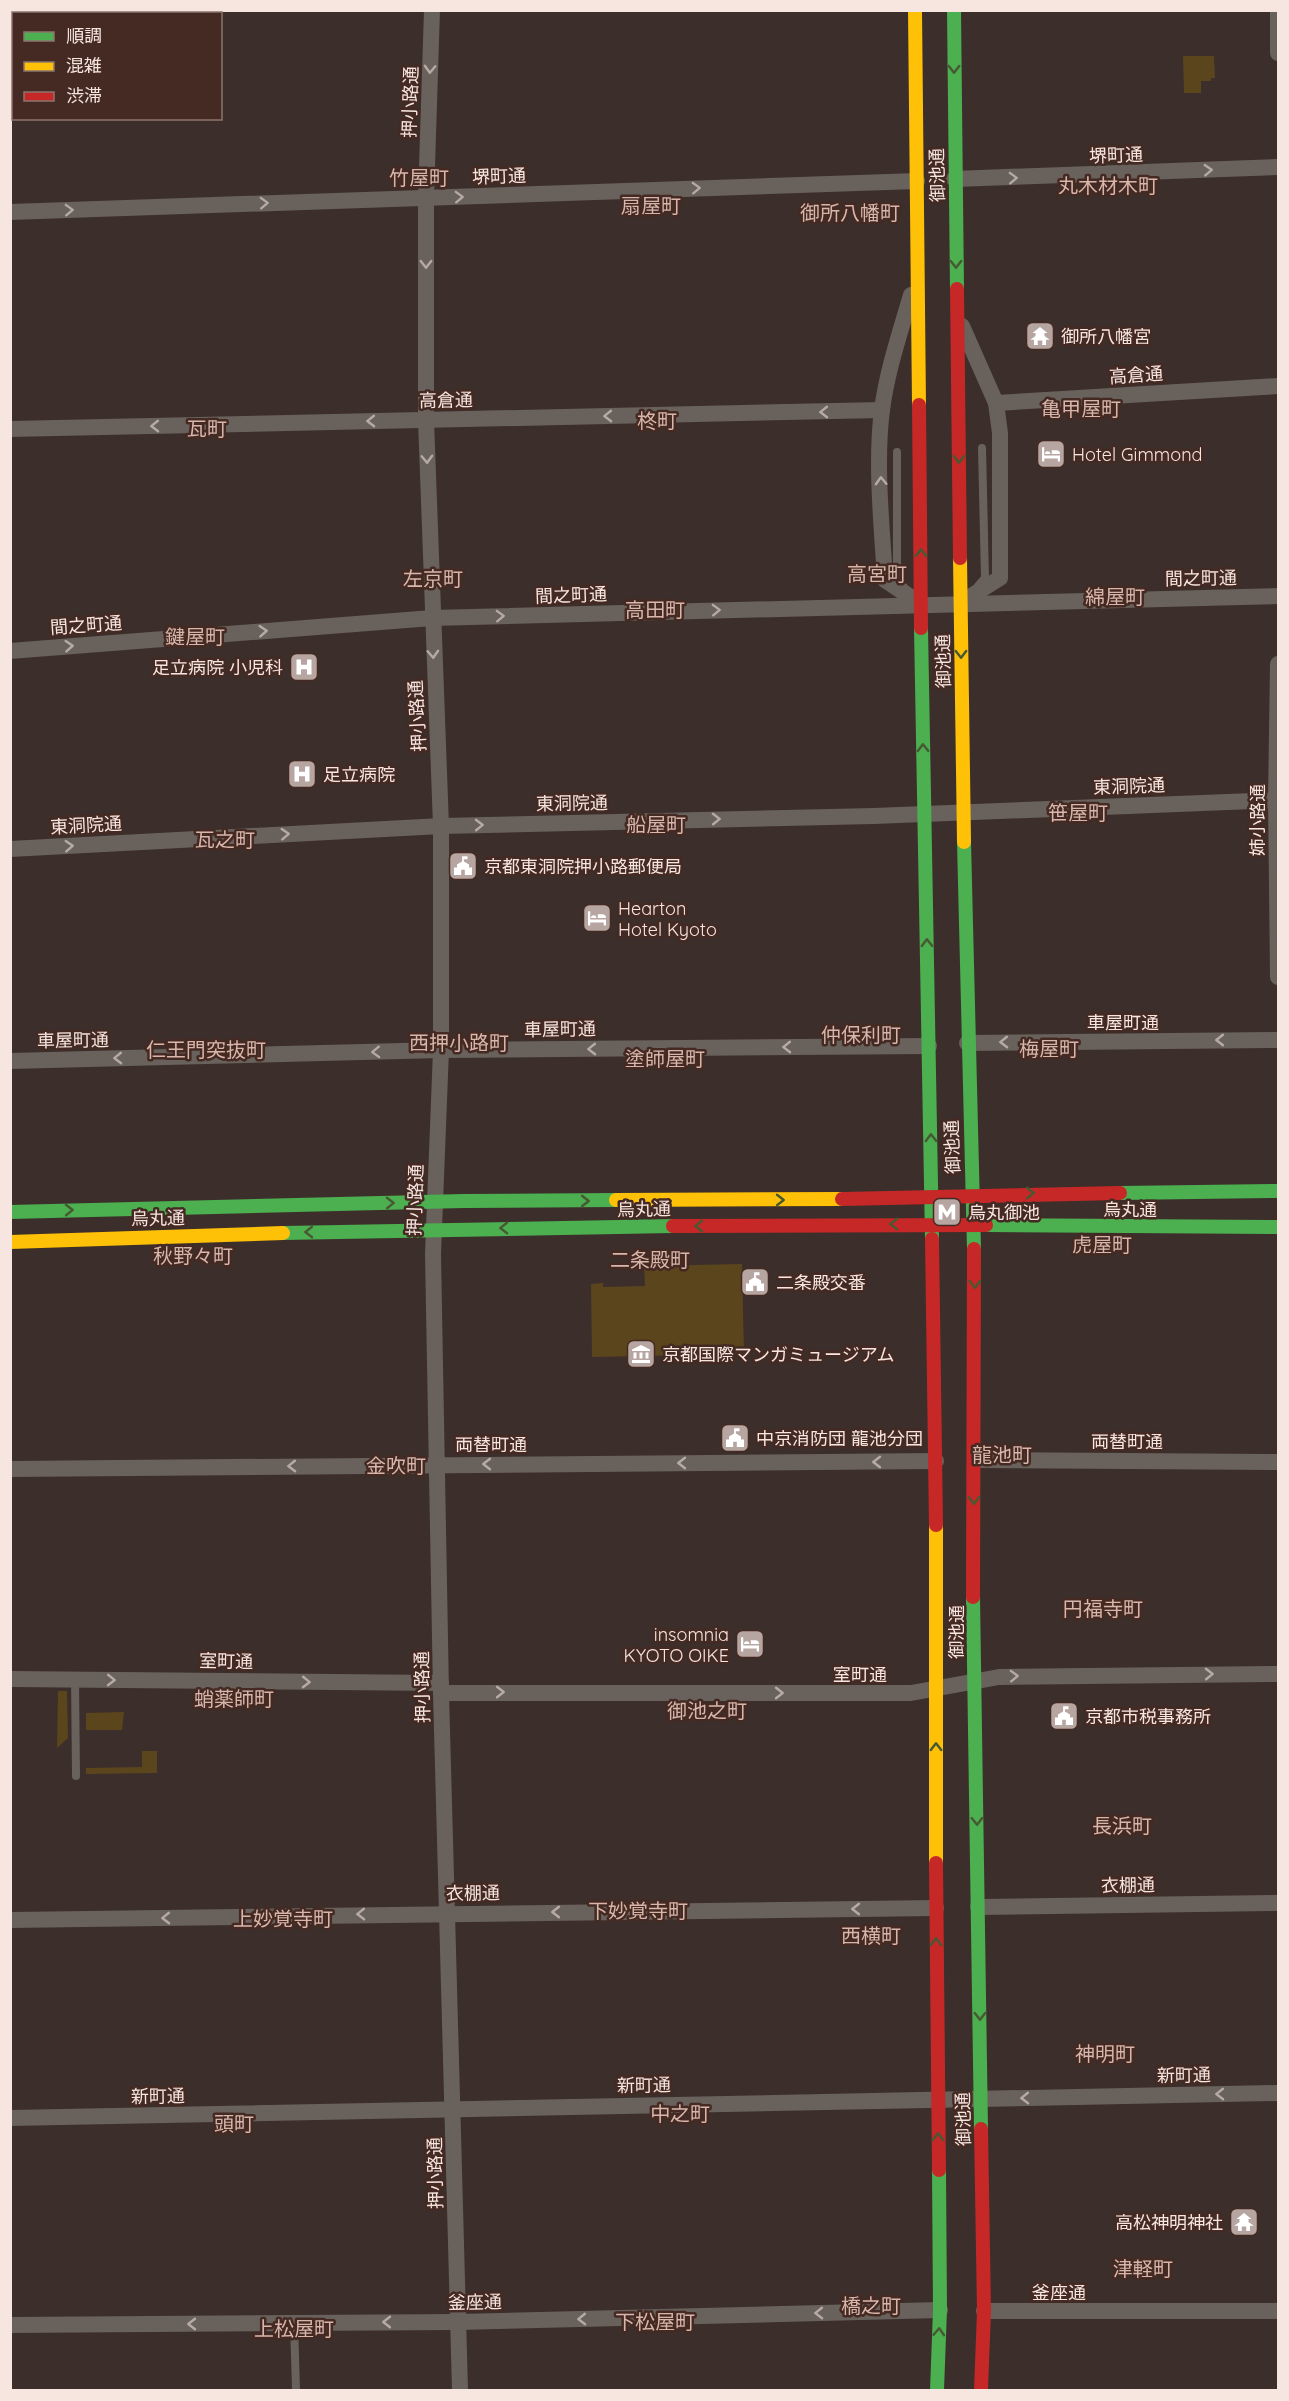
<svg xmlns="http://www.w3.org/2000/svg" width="1289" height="2401" font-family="Quicksand,'Noto Sans JP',sans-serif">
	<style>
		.green { fill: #5b451d }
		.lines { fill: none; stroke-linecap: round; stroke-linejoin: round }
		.lane { stroke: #69615b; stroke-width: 8 }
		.street { stroke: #69615b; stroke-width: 16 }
		.fast { stroke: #4caf50; stroke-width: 14 }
		.slow { stroke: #ffc107; stroke-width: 14 }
		.jam { stroke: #c62828; stroke-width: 14 }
		.oneway { stroke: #b7aaa4 }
		.oneway2 { stroke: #475932 }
		.labels { text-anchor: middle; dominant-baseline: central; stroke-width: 5; stroke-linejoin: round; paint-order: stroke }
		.street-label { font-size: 18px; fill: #f7e5e0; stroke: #442a22 }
		.poi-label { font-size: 18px; fill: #f7e5e0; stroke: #442a22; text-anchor: start }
		.neighbourhood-label { font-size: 20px; fill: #d8b6ac; stroke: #442a22 }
	</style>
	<rect width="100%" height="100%" fill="#3c2e2a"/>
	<g class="green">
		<path d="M1183,56h31l1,22h-4v3h-10v12h-17z"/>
		<path d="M742,1264l2,90 -152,3 -1,-73 12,-1v4l42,-1 -1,-20z"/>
		<path d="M58,1691h9l1,47 -11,10z"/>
		<path d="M124,1712l-2,18h-36v-17z"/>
		<path d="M142,1751h15v22l-71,1v-6l56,-1z"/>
	</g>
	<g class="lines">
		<g class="lane">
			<path d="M897,452v128l7,7"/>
			<path d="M978,586l7,-8 -3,-130"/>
			<path d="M75,1679l1,97"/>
			<path d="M294,2323l2,67"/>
		</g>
		<g class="street">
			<path d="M432,10l-6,188v222l15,406v224l-8,204 8,439 19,697"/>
			<path d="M1278,10v43"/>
			<path d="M954,179l324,-12"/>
			<path d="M10,212l907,-31"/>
			<path d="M911,295c-11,38 -24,76 -29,115 -7,54 0,116 3,170l36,24"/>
			<path d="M996,403l282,-17"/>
			<path d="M10,429l872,-19"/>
			<path d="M960,603l40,-25v-145l-4,-30 -34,-77"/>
			<path d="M10,651l422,-33 846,-22"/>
			<path d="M1278,664l-2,136 2,177"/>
			<path d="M10,849l431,-23 433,-10 404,-16"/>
			<path d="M967,1043l311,-3"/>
			<path d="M10,1061l431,-11 488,-4"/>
			<path d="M975,1460l303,2"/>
			<path d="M10,1469l926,-8"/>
			<path d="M10,1679l431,4"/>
			<path d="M441,1693h470l88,-16 279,-3"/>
			<path d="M978,1907l300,-4"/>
			<path d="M10,1920l926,-12"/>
			<path d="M10,2118l1268,-25"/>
			<path d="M984,2311h294"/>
			<path d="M10,2325l448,-3 482,-12"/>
		</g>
		<g class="fast">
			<path d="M954,10l3,279"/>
			<path d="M921,628l11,611"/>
			<path d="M964,842l10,407"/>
			<path d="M1120,1193l158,-2"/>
			<path d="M10,1212l454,-11 152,-1"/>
			<path d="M986,1225l292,2"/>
			<path d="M283,1233l390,-7"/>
			<path d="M973,1597l8,532"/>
			<path d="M937,2390l3,-80 -1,-140"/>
		</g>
		<g class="slow">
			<path d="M915,10l4,395"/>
			<path d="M960,558l4,284"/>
			<path d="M616,1200l226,-1"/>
			<path d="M10,1242l273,-9"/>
			<path d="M936,1525v338"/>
		</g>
		<g class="jam">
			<path d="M957,289l3,269"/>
			<path d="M919,405l2,223"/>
			<path d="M842,1199l278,-6"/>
			<path d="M673,1226l313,-1"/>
			<path d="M932,1239l4,286"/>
			<path d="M973,1597l1,-348"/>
			<path d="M936,1863l3,307"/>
			<path d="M981,2129l3,182 -3,79"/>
		</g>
	</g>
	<defs><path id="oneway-chevron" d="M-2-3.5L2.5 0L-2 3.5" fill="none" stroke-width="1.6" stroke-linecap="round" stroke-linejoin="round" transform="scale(1.5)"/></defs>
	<g class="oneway">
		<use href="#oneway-chevron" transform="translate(430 69) rotate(92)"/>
		<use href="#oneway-chevron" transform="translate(1208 170) rotate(-3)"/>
		<use href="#oneway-chevron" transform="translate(1013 178) rotate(-2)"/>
		<use href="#oneway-chevron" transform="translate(696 188) rotate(-2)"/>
		<use href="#oneway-chevron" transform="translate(459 197) rotate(-2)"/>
		<use href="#oneway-chevron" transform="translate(264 203) rotate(-2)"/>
		<use href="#oneway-chevron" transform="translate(69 210) rotate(-2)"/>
		<use href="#oneway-chevron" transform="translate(426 264) rotate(90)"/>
		<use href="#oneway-chevron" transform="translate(824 412) rotate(179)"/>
		<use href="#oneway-chevron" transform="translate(608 416) rotate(179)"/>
		<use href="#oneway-chevron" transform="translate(371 421) rotate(179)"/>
		<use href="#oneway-chevron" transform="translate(155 426) rotate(179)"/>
		<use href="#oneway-chevron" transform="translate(427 459) rotate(88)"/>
		<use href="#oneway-chevron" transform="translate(881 481) rotate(-92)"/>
		<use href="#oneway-chevron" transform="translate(716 610) rotate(-2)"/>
		<use href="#oneway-chevron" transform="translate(500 616) rotate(-2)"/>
		<use href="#oneway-chevron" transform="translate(263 631) rotate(-4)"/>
		<use href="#oneway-chevron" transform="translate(69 646) rotate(-4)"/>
		<use href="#oneway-chevron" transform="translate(433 654) rotate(87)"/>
		<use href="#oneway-chevron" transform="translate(716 819) rotate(-1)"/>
		<use href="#oneway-chevron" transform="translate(479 825) rotate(-1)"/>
		<use href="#oneway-chevron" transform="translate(285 834) rotate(-3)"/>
		<use href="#oneway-chevron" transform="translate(69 846) rotate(-3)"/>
		<use href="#oneway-chevron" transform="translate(1220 1040) rotate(180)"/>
		<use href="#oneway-chevron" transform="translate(1004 1042) rotate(179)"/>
		<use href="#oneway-chevron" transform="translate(787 1047) rotate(179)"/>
		<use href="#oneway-chevron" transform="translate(592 1049) rotate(179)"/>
		<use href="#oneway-chevron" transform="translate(376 1052) rotate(178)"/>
		<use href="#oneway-chevron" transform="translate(118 1058) rotate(179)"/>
		<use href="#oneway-chevron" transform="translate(877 1462) rotate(180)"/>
		<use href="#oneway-chevron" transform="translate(682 1463) rotate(180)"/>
		<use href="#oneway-chevron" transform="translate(487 1464) rotate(180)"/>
		<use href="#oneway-chevron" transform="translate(292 1466) rotate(179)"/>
		<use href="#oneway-chevron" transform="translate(1209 1674) rotate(-1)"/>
		<use href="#oneway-chevron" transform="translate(1014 1676) rotate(-2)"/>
		<use href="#oneway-chevron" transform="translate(111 1680) rotate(1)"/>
		<use href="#oneway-chevron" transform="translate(306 1682) rotate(1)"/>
		<use href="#oneway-chevron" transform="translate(500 1692)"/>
		<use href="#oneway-chevron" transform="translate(779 1693)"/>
		<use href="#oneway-chevron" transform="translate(856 1909) rotate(180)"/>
		<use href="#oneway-chevron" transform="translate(556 1912) rotate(180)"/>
		<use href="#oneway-chevron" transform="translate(361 1914) rotate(179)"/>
		<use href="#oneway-chevron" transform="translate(166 1918) rotate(179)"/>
		<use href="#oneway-chevron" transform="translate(1220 2094) rotate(179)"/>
		<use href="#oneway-chevron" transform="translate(1025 2098) rotate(179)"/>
		<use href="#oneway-chevron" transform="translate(819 2313) rotate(179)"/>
		<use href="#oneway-chevron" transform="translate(582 2319) rotate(179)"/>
		<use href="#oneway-chevron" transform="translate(387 2322) rotate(180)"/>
		<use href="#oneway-chevron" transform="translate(192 2324) rotate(180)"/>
	</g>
	<g class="oneway2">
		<use href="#oneway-chevron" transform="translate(954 69) rotate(90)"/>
		<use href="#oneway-chevron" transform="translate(956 264) rotate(89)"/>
		<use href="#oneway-chevron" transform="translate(959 459) rotate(89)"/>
		<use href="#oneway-chevron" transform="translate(921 553) rotate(-90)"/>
		<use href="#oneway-chevron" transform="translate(961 654) rotate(89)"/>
		<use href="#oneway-chevron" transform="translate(923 748) rotate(-91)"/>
		<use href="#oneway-chevron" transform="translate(927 943) rotate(-91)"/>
		<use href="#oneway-chevron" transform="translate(931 1138) rotate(-91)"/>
		<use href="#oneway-chevron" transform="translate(1030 1193) rotate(-1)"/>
		<use href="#oneway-chevron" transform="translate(780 1200)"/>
		<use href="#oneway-chevron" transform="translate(585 1201)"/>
		<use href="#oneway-chevron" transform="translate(390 1203) rotate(-1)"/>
		<use href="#oneway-chevron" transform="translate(69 1210) rotate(-1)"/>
		<use href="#oneway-chevron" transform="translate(894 1224) rotate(-179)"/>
		<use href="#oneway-chevron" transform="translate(699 1226) rotate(179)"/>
		<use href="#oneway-chevron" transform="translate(504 1228) rotate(179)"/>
		<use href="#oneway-chevron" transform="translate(309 1232) rotate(179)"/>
		<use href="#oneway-chevron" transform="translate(975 1284) rotate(89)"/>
		<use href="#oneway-chevron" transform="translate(974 1500) rotate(90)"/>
		<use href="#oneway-chevron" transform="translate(936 1747) rotate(-90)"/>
		<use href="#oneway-chevron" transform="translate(977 1821) rotate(89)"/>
		<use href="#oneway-chevron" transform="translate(936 1942) rotate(-90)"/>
		<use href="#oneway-chevron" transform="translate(980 2016) rotate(89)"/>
		<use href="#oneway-chevron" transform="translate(938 2137) rotate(-91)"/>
		<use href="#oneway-chevron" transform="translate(939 2332) rotate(-87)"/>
	</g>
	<defs>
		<g id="temple-square" transform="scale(1.5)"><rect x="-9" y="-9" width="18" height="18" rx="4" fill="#b6a5a0" stroke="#442a22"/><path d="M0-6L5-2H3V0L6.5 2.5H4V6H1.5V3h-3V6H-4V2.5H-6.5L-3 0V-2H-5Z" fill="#fff"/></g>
		<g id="hotel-square" transform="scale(1.5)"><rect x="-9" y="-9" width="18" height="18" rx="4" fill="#b6a5a0" stroke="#442a22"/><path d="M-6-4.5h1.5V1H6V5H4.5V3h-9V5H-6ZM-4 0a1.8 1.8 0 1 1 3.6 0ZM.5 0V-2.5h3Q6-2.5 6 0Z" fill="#fff"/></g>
		<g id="hospital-square" transform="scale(1.5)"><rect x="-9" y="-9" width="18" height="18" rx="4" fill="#b6a5a0" stroke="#442a22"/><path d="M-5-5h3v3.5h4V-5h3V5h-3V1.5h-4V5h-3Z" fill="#fff"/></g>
		<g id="civic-square" transform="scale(1.5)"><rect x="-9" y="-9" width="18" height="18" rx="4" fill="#b6a5a0" stroke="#442a22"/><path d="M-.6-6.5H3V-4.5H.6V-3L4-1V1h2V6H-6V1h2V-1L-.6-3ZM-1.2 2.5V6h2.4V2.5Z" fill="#fff"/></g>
		<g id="metro-square" transform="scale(1.5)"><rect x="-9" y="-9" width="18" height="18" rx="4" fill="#b6a5a0" stroke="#442a22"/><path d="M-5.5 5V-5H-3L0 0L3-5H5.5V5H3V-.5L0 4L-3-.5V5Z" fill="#fff"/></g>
		<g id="museum-square" transform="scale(1.5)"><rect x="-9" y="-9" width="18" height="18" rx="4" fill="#b6a5a0" stroke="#442a22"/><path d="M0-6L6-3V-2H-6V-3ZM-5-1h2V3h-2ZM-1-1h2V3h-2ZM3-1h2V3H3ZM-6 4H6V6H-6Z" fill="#fff"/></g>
	</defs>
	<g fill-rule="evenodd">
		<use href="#temple-square" x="1040" y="336"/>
		<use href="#hotel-square" x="1051" y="454"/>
		<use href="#hospital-square" x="304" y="667"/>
		<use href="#hospital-square" x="302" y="774"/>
		<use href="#civic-square" x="463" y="866"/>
		<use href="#hotel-square" x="597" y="918"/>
		<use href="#metro-square" x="947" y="1212"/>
		<use href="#civic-square" x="755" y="1282"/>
		<use href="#museum-square" x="641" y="1354"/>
		<use href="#civic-square" x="735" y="1438"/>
		<use href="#hotel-square" x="750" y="1644"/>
		<use href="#civic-square" x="1064" y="1716"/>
		<use href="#temple-square" x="1244" y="2222"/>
	</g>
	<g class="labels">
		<g class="street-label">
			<text transform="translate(410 102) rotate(-88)">押小路通</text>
			<text transform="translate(1116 155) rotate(-2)">堺町通</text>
			<text transform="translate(937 175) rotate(-91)">御池通</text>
			<text transform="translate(499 176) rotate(-2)">堺町通</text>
			<text transform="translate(1136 375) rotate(-4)">高倉通</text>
			<text transform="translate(446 400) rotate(-1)">高倉通</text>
			<text transform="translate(1201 578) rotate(-1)">間之町通</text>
			<text transform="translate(571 595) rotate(-2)">間之町通</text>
			<text transform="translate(86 625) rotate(-4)">間之町通</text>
			<text transform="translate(943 661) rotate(-91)">御池通</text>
			<text transform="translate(417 716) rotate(-93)">押小路通</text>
			<text transform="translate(1129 786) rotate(-2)">東洞院通</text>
			<text transform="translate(572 803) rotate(-1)">東洞院通</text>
			<text transform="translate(1257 820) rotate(-90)">姉小路通</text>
			<text transform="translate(86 825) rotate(-3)">東洞院通</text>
			<text x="1123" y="1022">車屋町通</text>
			<text transform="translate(560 1029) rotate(-1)">車屋町通</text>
			<text transform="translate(73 1040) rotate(-1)">車屋町通</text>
			<text transform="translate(952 1147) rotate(-92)">御池通</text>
			<text transform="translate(415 1200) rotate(-88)">押小路通</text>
			<text transform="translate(644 1209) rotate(-1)">烏丸通</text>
			<text x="1130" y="1209">烏丸通</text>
			<text transform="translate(158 1218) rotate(-1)">烏丸通</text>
			<text x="1127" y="1441">両替町通</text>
			<text x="491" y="1444">両替町通</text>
			<text transform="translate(956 1632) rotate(-90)">御池通</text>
			<text transform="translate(226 1661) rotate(1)">室町通</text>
			<text x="860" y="1674">室町通</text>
			<text transform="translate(422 1687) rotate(-91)">押小路通</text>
			<text transform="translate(1128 1885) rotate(-1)">衣棚通</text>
			<text transform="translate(473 1893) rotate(-1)">衣棚通</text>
			<text transform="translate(1184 2075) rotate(-1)">新町通</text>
			<text transform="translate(644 2085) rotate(-1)">新町通</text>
			<text transform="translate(158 2096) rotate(-1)">新町通</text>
			<text transform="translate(963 2119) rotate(-91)">御池通</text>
			<text transform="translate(435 2173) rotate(-91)">押小路通</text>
			<text x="1059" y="2292">釜座通</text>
			<text transform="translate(475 2302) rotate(-1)">釜座通</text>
		</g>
		<g class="poi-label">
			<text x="1061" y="336">御所八幡宮</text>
			<text x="1072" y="454">Hotel Gimmond</text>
			<text x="283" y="667" text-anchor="end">足立病院 小児科</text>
			<text x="323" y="774">足立病院</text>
			<text x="484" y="866">京都東洞院押小路郵便局</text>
			<text x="618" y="908">Hearton<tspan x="618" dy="21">Hotel Kyoto</tspan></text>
			<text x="968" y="1212">烏丸御池</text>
			<text x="776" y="1282">二条殿交番</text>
			<text x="662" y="1354">京都国際マンガミュージアム</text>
			<text x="756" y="1438">中京消防団 龍池分団</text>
			<text x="729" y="1634" text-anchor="end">insomnia<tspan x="729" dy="21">KYOTO OIKE</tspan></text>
			<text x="1085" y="1716">京都市税事務所</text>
			<text x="1223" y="2222" text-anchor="end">高松神明神社</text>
		</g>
		<g class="neighbourhood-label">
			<text x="419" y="177">竹屋町</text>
			<text x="1108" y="185">丸木材木町</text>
			<text x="651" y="205">扇屋町</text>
			<text x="850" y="212">御所八幡町</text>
			<text x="1081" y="408">亀甲屋町</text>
			<text x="657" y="420">柊町</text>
			<text x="207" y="428">瓦町</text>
			<text x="877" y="573">高宮町</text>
			<text x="433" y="578">左京町</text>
			<text x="1115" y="596">綿屋町</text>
			<text x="655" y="609">高田町</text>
			<text x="195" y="636">鍵屋町</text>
			<text x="1078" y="812">笹屋町</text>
			<text x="656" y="824">船屋町</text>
			<text x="225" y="839">瓦之町</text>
			<text x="861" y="1034">仲保利町</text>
			<text x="459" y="1042">西押小路町</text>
			<text x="1049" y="1048">梅屋町</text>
			<text x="206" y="1049">仁王門突抜町</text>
			<text x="665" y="1058">塗師屋町</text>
			<text x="1102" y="1244">虎屋町</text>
			<text x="193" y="1255">秋野々町</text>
			<text x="650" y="1259">二条殿町</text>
			<text x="1002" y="1454">龍池町</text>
			<text x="396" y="1465">金吹町</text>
			<text x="1103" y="1608">円福寺町</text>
			<text x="234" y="1698">蛸薬師町</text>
			<text x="707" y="1710">御池之町</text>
			<text x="1122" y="1825">長浜町</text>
			<text x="638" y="1910">下妙覚寺町</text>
			<text x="283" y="1918">上妙覚寺町</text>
			<text x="871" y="1935">西横町</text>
			<text x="1105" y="2053">神明町</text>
			<text x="680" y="2113">中之町</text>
			<text x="234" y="2123">頭町</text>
			<text x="1143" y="2268">津軽町</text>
			<text x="871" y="2305">橋之町</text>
			<text x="655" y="2321">下松屋町</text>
			<text x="294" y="2328">上松屋町</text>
		</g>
	</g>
	<rect width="1289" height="2401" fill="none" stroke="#f7e5e0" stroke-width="24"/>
	<rect x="12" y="12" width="210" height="108" fill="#442a22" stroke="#8c756e" stroke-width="1.5"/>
	<rect x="24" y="32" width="30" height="9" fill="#4caf50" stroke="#8c756e" stroke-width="1.5"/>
	<text x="66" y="42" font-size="18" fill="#f7e5e0">順調</text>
	<rect x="24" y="62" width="30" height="9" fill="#ffc107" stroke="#8c756e" stroke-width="1.5"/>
	<text x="66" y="72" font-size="18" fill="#f7e5e0">混雑</text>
	<rect x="24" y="92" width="30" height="9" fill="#c62828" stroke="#8c756e" stroke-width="1.5"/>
	<text x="66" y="102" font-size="18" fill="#f7e5e0">渋滞</text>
</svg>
